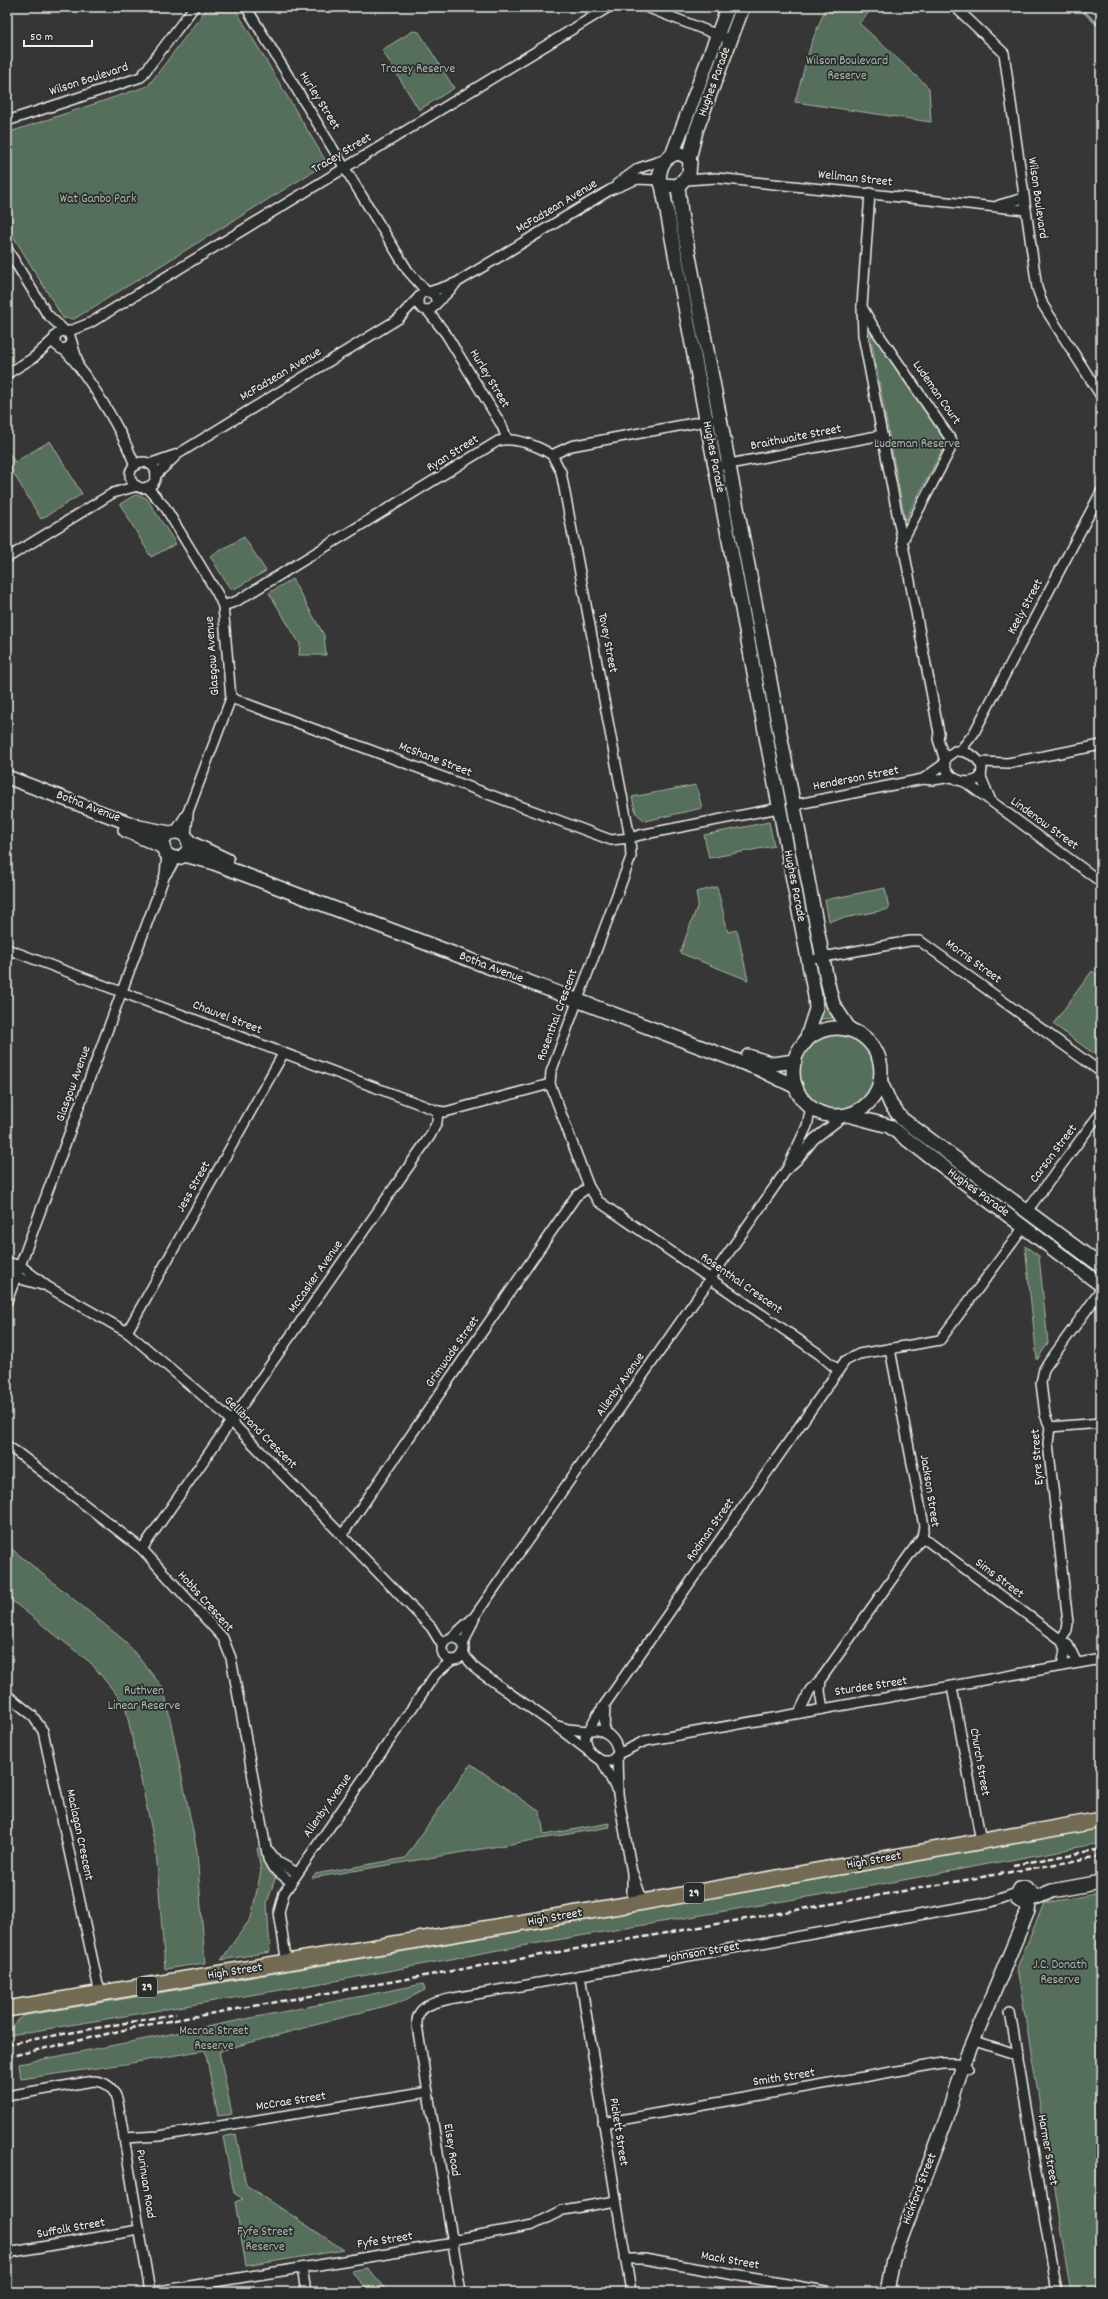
<svg xmlns="http://www.w3.org/2000/svg" width="1108" height="2299" font-family="Dekko,sans-serif">
	<style>
		.green { fill: #566e5b; stroke: #a5b0a2 }
		.lines { fill: none; stroke-linecap: round; stroke-linejoin: round }
		.stream { stroke: #909ea2; stroke-width: 2.5 }
		.street-casing { stroke: #f4f1e8; stroke-width: 12 }
		.secondary-casing { stroke: #f4f1e8; stroke-width: 16 }
		.primary-casing { stroke: #f4f1e8; stroke-width: 18 }
		.street { stroke: #2a2d2e; stroke-width: 9 }
		.secondary { stroke: #2a2d2e; stroke-width: 13 }
		.primary { stroke: #736b52; stroke-width: 15 }
		.rail { stroke: #f4f1e8; stroke-width: 2.5; stroke-dasharray: 6 3; stroke-linecap: butt }
		.labels { text-anchor: middle; dominant-baseline: central; stroke-width: 3.5; stroke-linejoin: round; paint-order: stroke }
		.shield { fill: #2a2d2e; stroke: #b7b6b0; stroke-width: 1 }
		.shield-label { font-size: 12px; font-weight: bold; fill: #f4f1e8 }
		.park-label { font-size: 13px; fill: #adb6a9; stroke: #2a2d2e }
		.street-label { font-size: 13px; fill: #f4f1e8; stroke: #2a2d2e }
	</style>
	<rect width="100%" height="100%" fill="#373636"/>
	<filter id="ink" filterUnits="userSpaceOnUse"><feTurbulence type="fractalNoise" baseFrequency=".025" numOctaves="2"/><feDisplacementMap in="SourceGraphic" scale="8" xChannelSelector="R" yChannelSelector="G"/><feConvolveMatrix kernelMatrix="1 2 1 2 8 2 1 2 1" color-interpolation-filters="sRGB"/></filter>
	<g filter="url(#ink)">
		<g class="green">
			<path d="M208,7h26l93,156 -253,156 -11,-1 -56,-92v-93l141,-47z"/>
			<path d="M826,7h48l-15,16 70,65 2,34 -136,-20 16,-58z"/>
			<path d="M413,31l6,1 35,56 -35,22 -37,-60z"/>
			<path d="M869,328l75,111 1,6 -40,75z"/>
			<path d="M50,441l32,53 -41,25 -32,-53 -2,1v-17l8,12z"/>
			<path d="M135,495l7,1 5,3 29,45 -25,13 -31,-53z"/>
			<path d="M244,537l22,34 -32,18 -5,-2 -19,-31z"/>
			<path d="M292,579l32,56 2,20h-27l1,-11 -31,-51z"/>
			<path d="M696,785l6,23 -57,13 -9,-8 -4,-16z"/>
			<path d="M769,822l5,24 -65,12 -5,-23z"/>
			<path d="M717,887l11,45 9,-2 11,50 -68,-27 18,-49 -2,-12z"/>
			<path d="M885,888l4,21 -60,12 -4,-21z"/>
			<path d="M820,965l16,53h-1l-15,1c1,-14 -8,-45 0,-54z"/>
			<path d="M1092,971l7,5 2,83 -48,-35z"/>
			<circle cx="837" cy="1072" r="40"/>
			<path d="M1025,1246l14,10 9,87 -11,17z"/>
			<path d="M7,1545l119,97 38,47 33,162 8,112 -40,6 -9,-119 -31,-145 -34,-42 -84,-66z"/>
			<path d="M471,1764l69,48 4,23 65,-12 1,4 -298,51 3,-4 90,-16z"/>
			<path d="M1101,1828v15l-230,43 -373,64 -157,30 -331,55 -2,-4 14,-15c360,-60 720,-122 1079,-188z"/>
			<path d="M257,1848h5l14,28 -9,27 3,49 -49,8 30,-42 10,-47z"/>
			<path d="M1101,1893v399h-30l-54,-324 27,-65z"/>
			<path d="M423,1984l2,6 -22,11 -184,50 13,63 -14,2 -13,-66 -80,14 -104,15 -2,-15z"/>
			<path d="M236,2134l10,51 98,65 -98,16 -11,-64 8,-3 -9,-6 -11,-56z"/>
			<path d="M367,2268l21,24h-18l-19,-21z"/>
		</g>
		<g class="lines">
			<g class="stream">
				<path d="M1079,7l22,21"/>
				<path d="M1101,241v4"/>
			</g>
			<g class="street-casing">
				<g id="street">
					<path d="M246,7l162,264 18,20"/>
					<path d="M646,7l85,33"/>
					<path d="M955,7l49,46 33,235 6,17 58,91"/>
					<path d="M7,121l134,-44 53,-70"/>
					<path d="M686,180l30,-2 310,32"/>
					<path d="M617,184l22,-16 27,-9"/>
					<path d="M870,193l-8,113 1,29 76,398 -1,6 7,22"/>
					<path d="M999,205l25,-7"/>
					<path d="M7,249l40,65 17,16"/>
					<circle cx="427" cy="301" r="9"/>
					<path d="M429,292l27,-9 154,-93 27,-11 22,1"/>
					<path d="M436,304l18,-18"/>
					<path d="M862,307l11,19 79,115 -2,9 -48,92"/>
					<path d="M427,310l19,24 56,92 5,13"/>
					<path d="M67,332l23,-9 519,-316"/>
					<path d="M72,342l-3,5 -8,2 -6,-5v-8l6,-5 8,2 9,29"/>
					<path d="M63,349c24,23 61,85 72,117"/>
					<path d="M7,374l26,-16 21,-19"/>
					<circle cx="143" cy="475" r="13"/>
					<path d="M149,464l26,-9"/>
					<path d="M724,465l158,-30"/>
					<path d="M156,475l22,-21 220,-135 20,-21"/>
					<path d="M147,487l18,20 52,86 6,13 8,92 -43,114 -12,19"/>
					<path d="M7,558l106,-65 24,-7"/>
					<path d="M223,606l14,-5 261,-160c16,-5 40,5 54,14l19,-9 139,-26"/>
					<path d="M231,698l380,142 19,-2 -69,-366 -9,-17"/>
					<path d="M955,751c11,-1 24,6 27,17l-1,9c-14,12 -40,0 -36,-19z"/>
					<path d="M960,751l14,-18 127,-241"/>
					<path d="M980,762l28,1 93,-18"/>
					<path d="M981,777l10,24"/>
					<path d="M923,779l21,-15"/>
					<path d="M965,782l136,100"/>
					<path d="M793,805l130,-26 10,1 19,-3"/>
					<path d="M779,808l-139,27 -10,3 1,19 -80,215 -1,12 39,103 9,14 221,153 19,16"/>
					<path d="M186,836l2,-22"/>
					<path d="M166,874l11,-16"/>
					<path d="M7,949l431,162 7,1 105,-28"/>
					<path d="M818,958l92,-17h10l181,131"/>
					<path d="M788,1168l10,-9 16,-20 30,-23"/>
					<path d="M1027,1211l74,-99"/>
					<path d="M7,1262l14,4 27,21 79,45 95,80 209,215 11,18"/>
					<path d="M7,1270l17,10 18,5"/>
					<path d="M7,1301l158,-426 2,-21"/>
					<path d="M127,1332l156,-278"/>
					<path d="M1050,1427l51,-4"/>
					<path d="M7,1446l11,7 124,96 81,89 8,20 37,201 5,9 18,14"/>
					<path d="M342,1535l234,-339 13,-9"/>
					<path d="M922,1537l146,108 9,18"/>
					<path d="M142,1549l288,-413 7,-14 1,-11"/>
					<path d="M452,1637l21,-19"/>
					<circle cx="453" cy="1649" r="11"/>
					<path d="M1060,1640l7,-10 1,-7 -20,-180 2,-16 -5,-12 -4,-32 3,-14 57,-79"/>
					<path d="M463,1645l12,-29 312,-447 20,-43 4,-19"/>
					<path d="M463,1654l14,16 76,54 46,35 3,2h9l7,-7c-1,-16 -13,-26 -29,-24l-4,7 4,15"/>
					<path d="M1062,1666l3,-16 -3,-9"/>
					<path d="M821,1679l-1,12 3,18"/>
					<path d="M952,1687l29,154"/>
					<path d="M7,1695l25,20 11,16 57,263"/>
					<path d="M799,1713l11,-23 11,-11 101,-142 2,-11 -34,-177"/>
					<path d="M558,1726l10,3 20,2"/>
					<path d="M589,1730l7,-13 249,-356 14,-7 81,-14 84,-113"/>
					<path d="M604,1732l1,-27"/>
					<path d="M618,1754l27,-13 456,-82"/>
					<path d="M617,1757l1,37 14,79v31"/>
					<path d="M602,1761l14,28"/>
					<path d="M269,1851l9,11 19,11"/>
					<path d="M633,1874l10,28"/>
					<path d="M287,1964l-8,-52 5,-19 151,-218 17,-15"/>
					<path d="M580,1975l51,317"/>
					<path d="M1010,2012l47,280"/>
					<path d="M972,2040l46,15"/>
					<path d="M7,2096l86,-15c13,0 22,8 25,21l32,190"/>
					<path d="M603,2123l339,-60h14l13,5"/>
					<path d="M124,2138l35,-2 269,-44"/>
					<path d="M7,2253l132,-23"/>
					<path d="M625,2259h19l187,33"/>
					<path d="M302,2268l4,24"/>
					<path d="M153,2292l295,-48 9,-5 76,-14 30,-15 53,-9"/>
					<path d="M461,2292l-44,-266c-2,-22 20,-24 37,-28l537,-96 26,-9"/>
				</g>
			</g>
			<g class="secondary-casing">
				<g id="secondary">
					<path d="M679,153l8,4 3,5 -1,12 -11,12 -16,-1 -3,-5c1,-14 5,-24 20,-27z"/>
					<path d="M672,155l56,-148"/>
					<path d="M689,159l7,-28 47,-124"/>
					<path d="M662,185l153,811 1,13 -11,34"/>
					<path d="M678,186l3,28 146,766 6,24 17,26"/>
					<path d="M7,777l132,50 31,6"/>
					<path d="M125,830l38,17"/>
					<circle cx="176" cy="845" r="13"/>
					<path d="M189,842l38,18"/>
					<path d="M184,855l27,7 548,207 37,18"/>
					<circle cx="837" cy="1072" r="44"/>
					<path d="M748,1056l25,8 22,-3"/>
					<path d="M880,1080l11,25 11,14 199,147"/>
					<path d="M848,1115l41,11 212,159"/>
					<path d="M1030,1900l22,-9 49,-9"/>
					<path d="M887,2292l6,-32 54,-143 16,-52 65,-154 3,-19 -5,-4 -6,1 -3,6v4l6,4 6,-2"/>
				</g>
			</g>
			<g class="primary-casing">
				<path id="primary" d="M7,2009l636,-107 458,-82"/>
			</g>
			<use href="#street" class="street"/>
			<use href="#secondary" class="secondary"/>
			<use href="#primary" class="primary"/>
			<g class="rail">
				<path d="M1013,1865l88,-16"/>
				<path d="M7,2044l169,-30"/>
				<path d="M7,2057l134,-31 960,-170"/>
			</g>
		</g>
	</g>
	<g class="labels">
		<g class="shield">
			<rect x="684" y="1883" width="20" height="20" rx="3"/>
			<rect x="137" y="1977" width="20" height="20" rx="3"/>
		</g>
		<g class="shield-label">
			<text x="694" y="1893">29</text>
			<text x="147" y="1987">29</text>
		</g>
		<g class="park-label">
			<text x="847" y="61">Wilson Boulevard<tspan x="847" dy="15">Reserve</tspan></text>
			<text x="418" y="69">Tracey Reserve</text>
			<text x="98" y="199">Wat Ganbo Park</text>
			<text x="917" y="444">Ludeman Reserve</text>
			<text x="144" y="1691">Ruthven<tspan x="144" dy="15">Linear Reserve</tspan></text>
			<text x="1060" y="1965">J.C. Donath<tspan x="1060" dy="15">Reserve</tspan></text>
			<text x="214" y="2031">Mccrae Street<tspan x="214" dy="15">Reserve</tspan></text>
			<text x="265" y="2232">Fyfe Street<tspan x="265" dy="15">Reserve</tspan></text>
		</g>
		<g class="street-label">
			<text transform="translate(89 80) rotate(-18)">Wilson Boulevard</text>
			<text transform="translate(715 82) rotate(-70)">Hughes Parade</text>
			<text transform="translate(319 101) rotate(58)">Hurley Street</text>
			<text transform="translate(342 154) rotate(-31)">Tracey Street</text>
			<text transform="translate(855 179) rotate(6)">Wellman Street</text>
			<text transform="translate(1037 198) rotate(82)">Wilson Boulevard</text>
			<text transform="translate(557 207) rotate(-31)">McFadzean Avenue</text>
			<text transform="translate(281 375) rotate(-31)">McFadzean Avenue</text>
			<text transform="translate(489 379) rotate(59)">Hurley Street</text>
			<text transform="translate(936 393) rotate(55)">Ludeman Court</text>
			<text transform="translate(796 438) rotate(-11)">Braithwaite Street</text>
			<text transform="translate(453 454) rotate(-32)">Ryan Street</text>
			<text transform="translate(713 457) rotate(79)">Hughes Parade</text>
			<text transform="translate(1026 607) rotate(-62)">Keely Street</text>
			<text transform="translate(607 643) rotate(79)">Tovey Street</text>
			<text transform="translate(213 656) rotate(-94)">Glasgow Avenue</text>
			<text transform="translate(435 760) rotate(21)">McShane Street</text>
			<text transform="translate(856 779) rotate(-11)">Henderson Street</text>
			<text transform="translate(88 807) rotate(21)">Botha Avenue</text>
			<text transform="translate(1044 824) rotate(36)">Lindenow Street</text>
			<text transform="translate(794 886) rotate(79)">Hughes Parade</text>
			<text transform="translate(973 962) rotate(36)">Morris Street</text>
			<text transform="translate(491 968) rotate(21)">Botha Avenue</text>
			<text transform="translate(558 1015) rotate(-70)">Rosenthal Crescent</text>
			<text transform="translate(227 1018) rotate(21)">Chauvel Street</text>
			<text transform="translate(74 1084) rotate(-70)">Glasgow Avenue</text>
			<text transform="translate(1054 1154) rotate(-53)">Carson Street</text>
			<text transform="translate(194 1187) rotate(-61)">Jess Street</text>
			<text transform="translate(978 1193) rotate(36)">Hughes Parade</text>
			<text transform="translate(316 1277) rotate(-55)">McCasker Avenue</text>
			<text transform="translate(741 1284) rotate(35)">Rosenthal Crescent</text>
			<text transform="translate(453 1352) rotate(-55)">Grimwade Street</text>
			<text transform="translate(621 1385) rotate(-55)">Allenby Avenue</text>
			<text transform="translate(260 1433) rotate(45)">Gellibrand Crescent</text>
			<text transform="translate(1038 1457) rotate(-94)">Eyre Street</text>
			<text transform="translate(929 1491) rotate(81)">Jackson Street</text>
			<text transform="translate(711 1530) rotate(-55)">Rodman Street</text>
			<text transform="translate(999 1579) rotate(37)">Sims Street</text>
			<text transform="translate(205 1602) rotate(48)">Hobbs Crescent</text>
			<text transform="translate(871 1687) rotate(-9)">Sturdee Street</text>
			<text transform="translate(979 1762) rotate(80)">Church Street</text>
			<text transform="translate(328 1806) rotate(-55)">Allenby Avenue</text>
			<text transform="translate(79 1835) rotate(78)">Maclagan Crescent</text>
			<text transform="translate(874 1861) rotate(-10)">High Street</text>
			<text transform="translate(555 1918) rotate(-10)">High Street</text>
			<text transform="translate(703 1953) rotate(-10)">Johnson Street</text>
			<text transform="translate(235 1972) rotate(-9)">High Street</text>
			<text transform="translate(784 2078) rotate(-9)">Smith Street</text>
			<text transform="translate(291 2102) rotate(-9)">McCrae Street</text>
			<text transform="translate(618 2132) rotate(81)">Pickett Street</text>
			<text transform="translate(451 2150) rotate(81)">Elsey Road</text>
			<text transform="translate(1047 2150) rotate(80)">Harmer Street</text>
			<text transform="translate(145 2184) rotate(81)">Purinuan Road</text>
			<text transform="translate(920 2189) rotate(-69)">Hickford Street</text>
			<text transform="translate(71 2229) rotate(-10)">Suffolk Street</text>
			<text transform="translate(385 2241) rotate(-9)">Fyfe Street</text>
			<text transform="translate(730 2261) rotate(10)">Mack Street</text>
		</g>
	</g>
	<rect width="1108" height="2299" fill="none" stroke="#2a2d2e" stroke-width="24"/>
	<rect x="12" y="12" width="1084" height="2275" fill="none" stroke="#f4f1e8" stroke-width="1.5" filter="url(#ink)"/>
	<path d="M24 40v6h68v-6" fill="none" stroke="#f4f1e8" stroke-width="2"/>
	<text x="30" y="40" font-size="12" fill="#f4f1e8" stroke="#2a2d2e" stroke-width="3" paint-order="stroke">50 m</text>
</svg>
